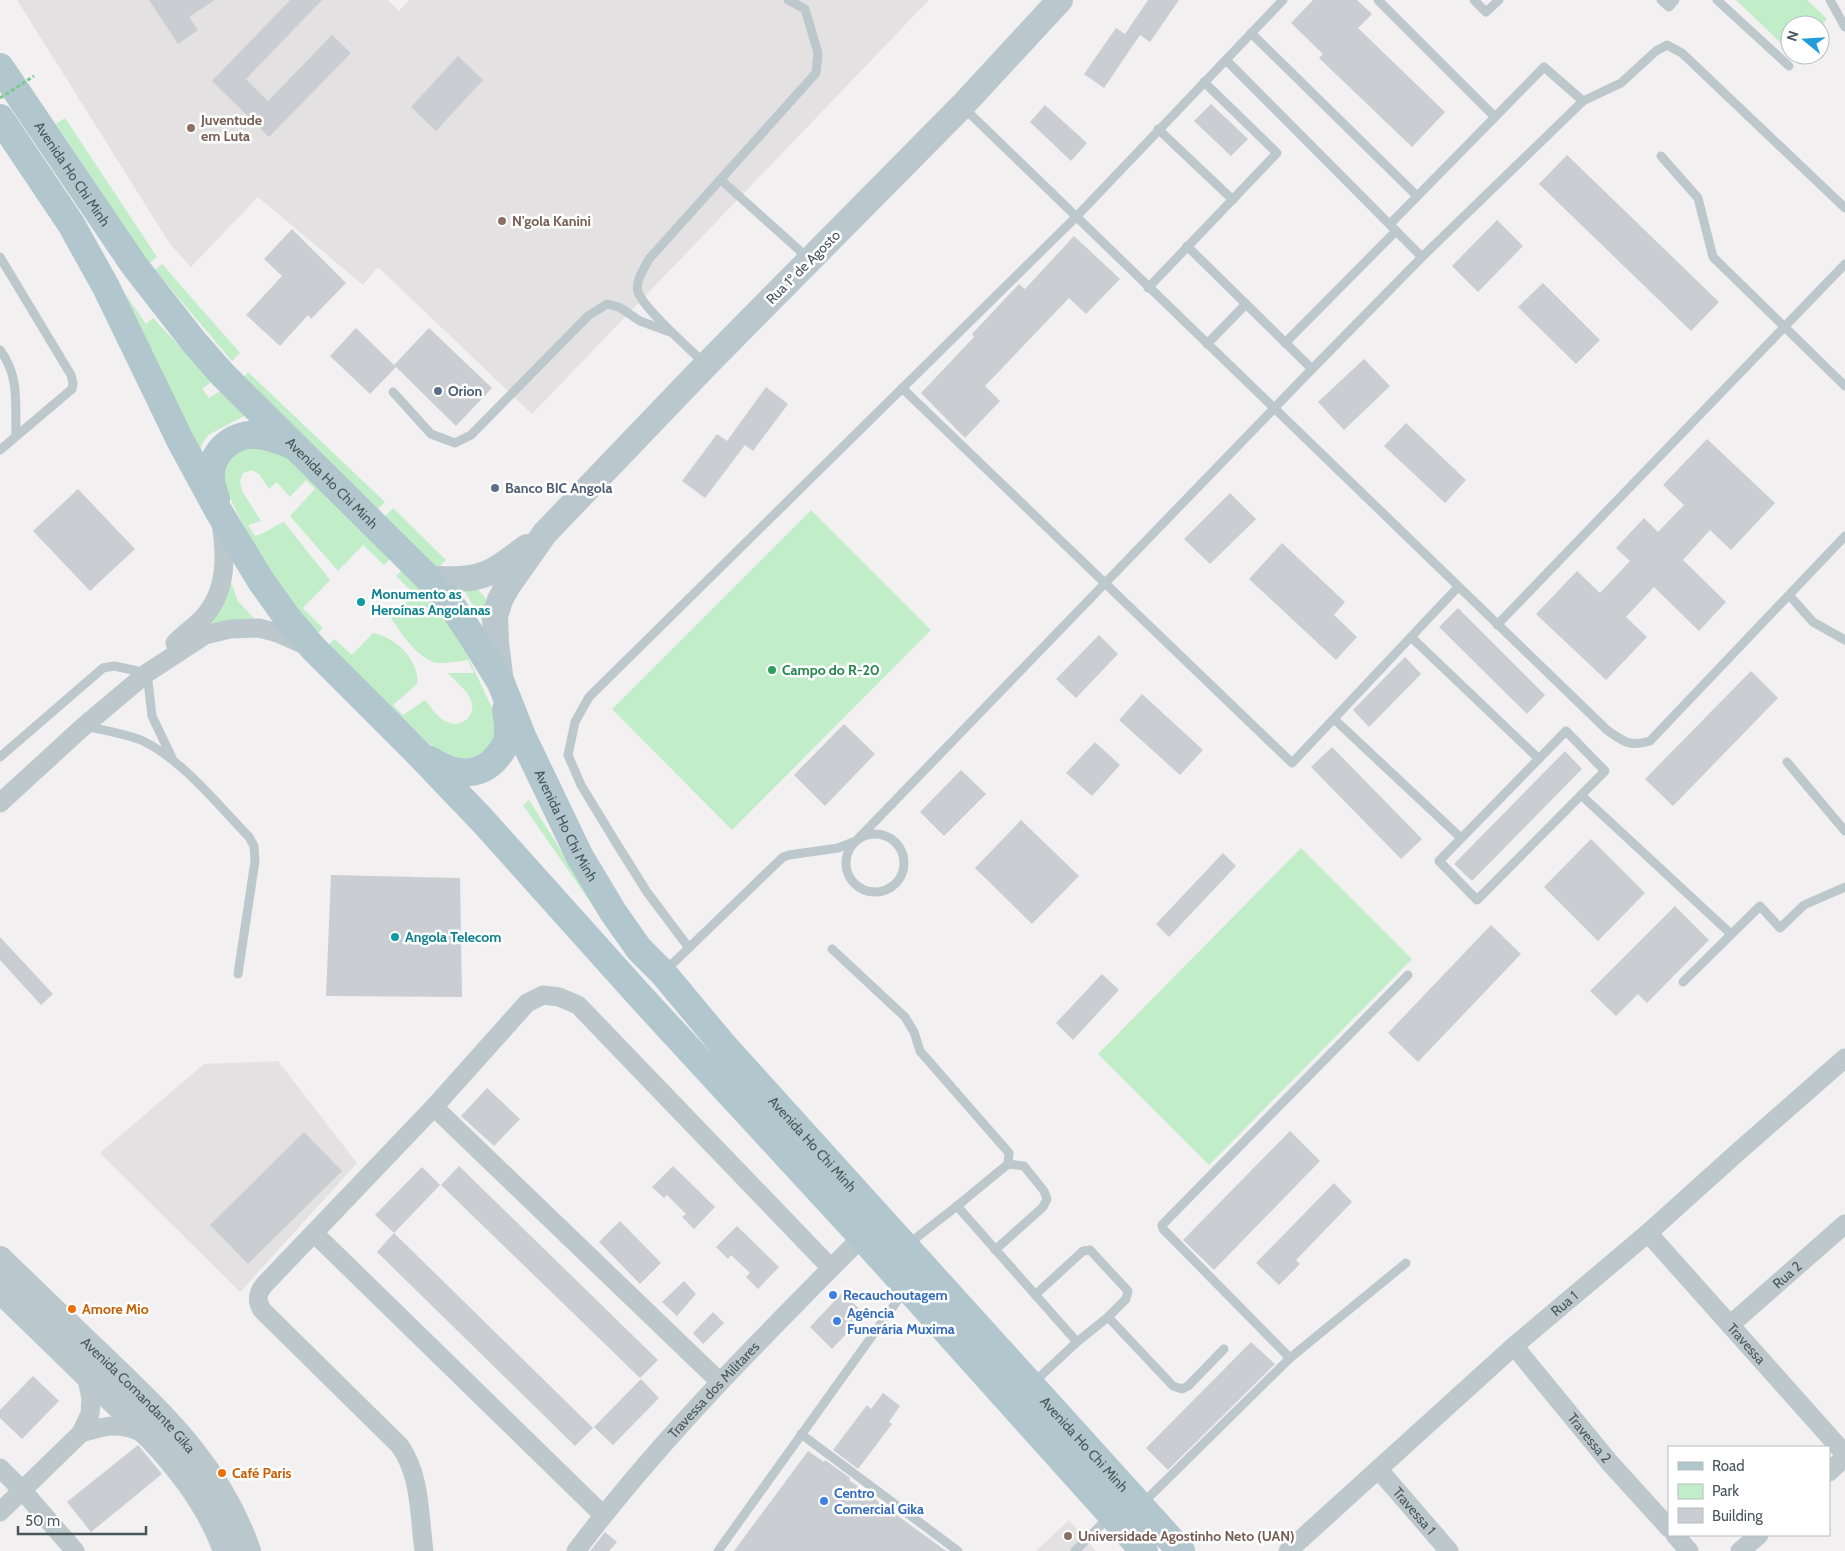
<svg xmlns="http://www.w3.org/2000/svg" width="1845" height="1551" font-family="Cabin,sans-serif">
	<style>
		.education { fill: #e3e1e2 }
		.green { fill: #c1edc8; fill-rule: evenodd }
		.building { fill: #caced2 }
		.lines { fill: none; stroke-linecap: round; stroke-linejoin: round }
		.lane { stroke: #bcc8cc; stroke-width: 9 }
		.street { stroke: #bcc8cc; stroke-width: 19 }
		.secondary { stroke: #bac8ce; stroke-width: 26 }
		.primary { stroke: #b1c6cd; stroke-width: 28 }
		.path-bridge { stroke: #7bca90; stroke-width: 3; stroke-dasharray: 4 2.5; stroke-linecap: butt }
		.education-dot { fill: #8d6e63; stroke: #fff; stroke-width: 2 }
		.service-dot { fill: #5c6f8a; stroke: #fff; stroke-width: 2 }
		.culture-dot { fill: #0f9aa8; stroke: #fff; stroke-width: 2 }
		.leisure-dot { fill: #2e9e5b; stroke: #fff; stroke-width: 2 }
		.shop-dot { fill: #3f7fe0; stroke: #fff; stroke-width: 2 }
		.food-dot { fill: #e8710a; stroke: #fff; stroke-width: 2 }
		.labels { text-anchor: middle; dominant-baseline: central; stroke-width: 5; stroke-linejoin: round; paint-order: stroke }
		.education-label { font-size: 14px; font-weight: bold; fill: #785e54; stroke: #fff; text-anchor: start }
		.street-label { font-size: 14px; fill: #49585d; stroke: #fff }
		.service-label { font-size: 14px; font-weight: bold; fill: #4e5e75; stroke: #fff; text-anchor: start }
		.culture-label { font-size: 14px; font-weight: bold; fill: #0d838f; stroke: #fff; text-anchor: start }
		.leisure-label { font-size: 14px; font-weight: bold; fill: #27864d; stroke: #fff; text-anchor: start }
		.shop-label { font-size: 14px; font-weight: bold; fill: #366cbe; stroke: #fff; text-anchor: start }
		.food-label { font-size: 14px; font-weight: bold; fill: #c56008; stroke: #fff; text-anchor: start }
	</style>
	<rect width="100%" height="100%" fill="#f2f0f1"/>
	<g class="education">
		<path d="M17,0h371l11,11 10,-11h520l-397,414 -154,-147 -15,18 -105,-88 -67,70 -21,-23z"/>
		<path d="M278,1061l79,102 -117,129 -140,-139 104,-89z"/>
		<path d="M1069,1520l27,31h-60z"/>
	</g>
	<g class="green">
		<path d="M1736,0h71l20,19 -7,8v-2h-30v27z"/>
		<path d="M65,118l92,139 -8,6 -93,-139z"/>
		<path d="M85,235l61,89 7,-6 59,63 -10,8 7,9 13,-8 24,25 -38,20 -6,9 -3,12z"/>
		<path d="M162,264l78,89 -8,8 -77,-91z"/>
		<path d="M248,372l137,130 -7,7 -137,-129z"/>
		<path d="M269,444l26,20 133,131 35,51 36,77 -8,25 -24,14 -24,-5 -139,-133 -35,-48 -45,-90c0,-20 7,-27 20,-41zM252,470l7,4 10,15 8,-7 13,15 16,-17 9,9 -25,27 48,55 25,-26 21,20 6,-6 12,11 -6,6 16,16 -22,24c10,16 30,47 50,47 9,0 19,-2 28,-3l6,13h-26c7,8 19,17 23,27 6,16 -10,29 -24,22 -9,-3 -16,-15 -22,-22l-22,15 -10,-10 24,-21c3,-24 -22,-47 -44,-51l-21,22 -18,-16 -5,6 -12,-11 6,-6 -20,-20 27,-28 -46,-58c-11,4 -17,11 -29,14l-7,-11 13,-4 -19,-30 -2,-10 3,-8z"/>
		<path d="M393,508l53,52 -9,9 -52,-52z"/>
		<path d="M811,510l120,120 -199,200 -120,-121z"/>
		<path d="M228,574l10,27 21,23 -55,3z"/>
		<path d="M474,585l14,16 -4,23 -21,-36z"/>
		<path d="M529,800l102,161 -108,-156z"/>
		<path d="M1301,848l111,111 -203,206 -111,-111z"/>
	</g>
	<g class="building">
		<path d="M149,0h66l-26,17 9,13 -20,14z"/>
		<path d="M290,0h32l-76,79 22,22 64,-66 19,18 -82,84 -57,-56z"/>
		<path d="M1148,0h31l-29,42 -10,-7 -36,53 -20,-14 32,-46 9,6z"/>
		<path d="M1313,0h44l15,14 -14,14 87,84 -33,35 -93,-89 4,-4 -32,-31z"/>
		<path d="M458,56l25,24 -47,51 -25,-24z"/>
		<path d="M1211,104l37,35 -17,17 -37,-35z"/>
		<path d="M1045,105l42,38 -16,18 -41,-39z"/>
		<path d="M1567,155l152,147 -28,29 -152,-147z"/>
		<path d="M1497,220l26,26 -45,46 -26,-26z"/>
		<path d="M292,229l54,54 -35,36 -3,-4 -28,31 -34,-31 36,-39 -18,-17z"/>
		<path d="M1074,236l46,43 -34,35 -17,-16 -84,88 15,15 -35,37 -44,-45 53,-56 -2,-3 47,-50 6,5z"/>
		<path d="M1543,283l57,57 -24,24 -58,-57z"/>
		<path d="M356,328l38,37 35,-37 63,60 -36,38 -60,-59 -26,27 -40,-38z"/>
		<path d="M1364,359l26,27 -46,44 -26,-28z"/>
		<path d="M766,387l22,17 -35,47 -8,-6 -40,53 -23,-17 35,-47 10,7z"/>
		<path d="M1406,423l60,57 -21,23 -61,-57z"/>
		<path d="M1707,439l68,64 -44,47 -21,-20 -27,30 43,42 -27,29 -45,-44 -28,30 21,20 -41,43 -70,-66 41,-43 23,22 30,-32 -14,-13 28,-30 14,14 26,-27 -21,-20z"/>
		<path d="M78,489l57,60 -45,42 -57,-60z"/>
		<path d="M1230,493l26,26 -46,45 -26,-25z"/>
		<path d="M1282,543l63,59 -11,13 23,22 -21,23 -87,-81z"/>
		<path d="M1458,608l87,87 -18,19 -88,-87z"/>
		<path d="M1099,635l19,19 -42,44 -20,-19z"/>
		<path d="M1405,657l16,17 -52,53 -16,-17z"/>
		<path d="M1751,671l27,27 -105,108 -28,-27z"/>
		<path d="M1142,694l61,56 -23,25 -61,-55z"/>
		<path d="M844,724l31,30 -50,52 -31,-31z"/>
		<path d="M1095,742l25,23 -28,31 -26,-23z"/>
		<path d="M1332,747l90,92 -21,20 -90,-92z"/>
		<path d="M1565,751l17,18 -110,112 -18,-17z"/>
		<path d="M961,770l25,24 -42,42 -24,-24z"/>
		<path d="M1021,820l58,56 -47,48 -57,-56z"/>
		<path d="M1591,839l54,54 -47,48 -54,-54z"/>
		<path d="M1223,853l13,13 -67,71 -13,-13z"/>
		<path d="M331,875l129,3 2,119 -136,-1z"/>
		<path d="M1675,906l34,34 -62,63 -9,-9 -22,22 -26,-25z"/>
		<path d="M1491,925l30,29 -103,108 -30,-29z"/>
		<path d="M0,937l53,57 -12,11 -41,-45z"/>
		<path d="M1102,974l17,16 -46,50 -17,-17z"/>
		<path d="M487,1088l33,31 -26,27 -33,-30z"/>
		<path d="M1290,1131l30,30 -106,109 -31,-30z"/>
		<path d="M304,1132l38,39 -94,93 -38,-39z"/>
		<path d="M459,1166l199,194 -18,18 -199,-193z"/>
		<path d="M673,1166l42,41 -21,22 -12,-12 4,-3 -19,-19 -3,3 -12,-11z"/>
		<path d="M422,1167l18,18 -46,48 -19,-18z"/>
		<path d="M1334,1183l18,19 -56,58 4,4 -21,21 -23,-22z"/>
		<path d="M620,1221l41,42 -21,21 -41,-42z"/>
		<path d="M737,1226l42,41 -21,22 -12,-12 4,-4 -19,-18 -3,4 -12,-12z"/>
		<path d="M394,1233l199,195 -18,18 -198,-194z"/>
		<path d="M684,1281l12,13 -19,22 -15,-14z"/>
		<path d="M842,1293l23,21 -33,35 -22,-22z"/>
		<path d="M713,1312l11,11 -21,21 -10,-11z"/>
		<path d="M1251,1342l24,22 -107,106 -22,-22z"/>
		<path d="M33,1376l26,25 -37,38 -22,-21v-8z"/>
		<path d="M641,1379l18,19 -46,47 -19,-18z"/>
		<path d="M883,1393l17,13 -11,16 3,2 -34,45 -25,-19 34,-45 4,4z"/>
		<path d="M138,1445l24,29 -71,58 -24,-30z"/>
		<path d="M808,1451l16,11 1,-2 25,18 -1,2 97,71h-212z"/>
		<path d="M605,1532l12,10 -8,9h-19z"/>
	</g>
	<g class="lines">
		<g class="lane">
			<path d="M1378,0l117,117"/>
			<path d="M1474,0l12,12 13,-12"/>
			<path d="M1661,0l8,7 6,-7"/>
			<path d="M1717,0l72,66"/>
			<path d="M1830,0l15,27"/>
			<path d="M1251,33l166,163"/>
			<path d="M1226,60l196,197"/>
			<path d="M964,108l643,622c17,12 22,17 43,11l195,-205"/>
			<path d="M1158,129l75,71"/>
			<path d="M1661,156l37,42 15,59 132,129"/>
			<path d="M721,180l87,78"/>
			<path d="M1390,224l154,-157 39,34"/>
			<path d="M1187,246l125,123"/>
			<path d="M0,257l71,118 2,8 -1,6 -72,61"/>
			<path d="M1148,288l129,-135 -73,-71"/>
			<path d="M1285,343l111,-112"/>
			<path d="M1207,344l39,-40"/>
			<path d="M0,350c20,27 15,53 16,86"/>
			<path d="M704,363c-14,-14 -61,-55 -66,-71 -3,-11 6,-23 11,-33l167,-186 2,-20 -13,-44 -17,-9"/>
			<path d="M902,388l390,375 166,-176"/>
			<path d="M393,392l38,42 24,9 16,-8 117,-119 19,-12 12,3 21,14 30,11"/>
			<path d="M1789,595l24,27 32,18"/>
			<path d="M1497,625l348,-361"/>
			<path d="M1411,637l128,122"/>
			<path d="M1334,719l127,119"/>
			<path d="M85,726c18,4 38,7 56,14 41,19 76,64 108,97l5,9 1,15 -17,113"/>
			<path d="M1566,731l39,40 -128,129 -38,-39z"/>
			<path d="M0,757l103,-89 11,-2 33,7 5,43 20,42"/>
			<path d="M1787,762l58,69"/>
			<path d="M1581,795l150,139"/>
			<circle cx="875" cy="863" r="29"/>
			<path d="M689,948l-42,-56 -32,-51 -34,-56 -13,-30 7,-33 14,-25 487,-480 207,-217"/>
			<path d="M832,949l73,68 9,15 6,19 89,102 -1,11 -51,42 120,136 31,-25 18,-18 2,-8 -38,-41 -7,1 -48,44"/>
			<path d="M665,971l118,-114 6,-2 49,-7 18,-7 456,-472 110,-112 161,-156 38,-18 35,-32 11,-6 15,8 163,155"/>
			<path d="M1683,982l77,-76 20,22 24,-23 41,-18"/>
			<path d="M907,1245l50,-39"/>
			<path d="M995,1250l48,-43 4,-8 -3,-8 -20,-25 -16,-2"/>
			<path d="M1108,1317l65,69 9,3 6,-3 36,-37"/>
			<path d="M1290,1358l-127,-129 -1,-4 246,-250"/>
			<path d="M1033,1383l44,-41"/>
			<path d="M801,1434l157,117"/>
			<path d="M1142,1504l148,-146 116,-95"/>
			<path d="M718,1551l187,-261"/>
			<path d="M1075,1551l35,-35"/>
		</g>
		<g class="street">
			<path d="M175,643c10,-11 23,-18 32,-30 20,-25 19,-59 14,-90"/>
			<path d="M0,803l84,-77 63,-53 58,-38 25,-6 29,-1 19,5 29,13"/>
			<path d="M434,1107l286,275"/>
			<path id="s1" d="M1648,1233l197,221"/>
			<path d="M315,1234l288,281"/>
			<path id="s2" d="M1730,1325l115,-101"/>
			<path id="s3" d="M1514,1346l96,117 59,65"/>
			<path d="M81,1433c22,-7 42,-12 63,1"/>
			<path d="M0,1468l22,22 53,61"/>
			<path id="s4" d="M1379,1470l70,81"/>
			<path d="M1829,1472l16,-15"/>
			<path d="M0,1512l81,-79 9,-19 1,-16 -4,-19 -4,-5"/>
			<path d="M1675,1535l14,16"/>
			<path d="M424,1551c-5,-36 -3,-75 -24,-105l-138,-136c-6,-10 -5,-17 3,-26l169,-177 93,-104 16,-8 16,2 19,8 253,263"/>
			<path id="s5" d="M576,1551c85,-113 187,-214 286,-314"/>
			<path id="s6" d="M1288,1551l226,-205 134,-113 91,-82 106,-93"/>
			<path d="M1740,1551l19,-16"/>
		</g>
		<g class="secondary">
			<path d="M429,579c19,0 41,2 59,-6 14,-6 26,-17 39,-26"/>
			<path d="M501,683l-5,-41 -1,-26 5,-16 7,-13 38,-54 161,-168 256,-259 98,-106"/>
			<path id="s7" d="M0,1259c35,34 69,67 104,100 61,59 116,110 144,192"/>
			<path d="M0,1290l153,149c31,33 58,69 73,112"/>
		</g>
		<g class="primary">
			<path id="s8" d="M0,67l134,198 60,77 29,33 206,204 21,24 22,33 29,47 21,53 58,121 33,55 26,37 24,24 60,72 458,506"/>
			<path d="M0,118l71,106 35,63 74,153 39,72 42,69 25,35 27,32 103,103 67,70 157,175 222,241 282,314"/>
			<path d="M216,499c-2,-6 -4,-13 -5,-19 -2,-26 21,-48 47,-45 12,1 23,6 34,10"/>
			<path d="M430,760c22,15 49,19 67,-3 4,-5 9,-11 10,-17 3,-10 0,-21 -1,-31"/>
		</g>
		<path class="path-bridge" d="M0,98l34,-22"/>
	</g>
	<g class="education-dot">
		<circle cx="191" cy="128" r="5"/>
		<circle cx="502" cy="221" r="5"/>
		<circle cx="1068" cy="1536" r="5"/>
	</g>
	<g class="service-dot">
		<circle cx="438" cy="391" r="5"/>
		<circle cx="495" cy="488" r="5"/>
	</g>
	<g class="culture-dot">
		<circle cx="361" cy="602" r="5"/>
		<circle cx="395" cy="937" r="5"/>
	</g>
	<circle class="leisure-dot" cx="772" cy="670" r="5"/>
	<g class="shop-dot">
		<circle cx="833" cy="1295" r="5"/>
		<circle cx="837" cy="1321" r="5"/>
		<circle cx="824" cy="1501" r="5"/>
	</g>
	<g class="food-dot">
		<circle cx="72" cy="1309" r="5"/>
		<circle cx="222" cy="1473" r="5"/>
	</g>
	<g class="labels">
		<g class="education-label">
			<text x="201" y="120">Juventude<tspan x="201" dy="16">em Luta</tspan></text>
			<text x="512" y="221">N'gola Kanini</text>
			<text x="1078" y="1536">Universidade Agostinho Neto (UAN)</text>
		</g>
		<g class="street-label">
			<text stroke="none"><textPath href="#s8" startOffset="129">Avenida Ho Chi Minh</textPath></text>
			<text transform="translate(803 267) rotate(-45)">Rua 1º de Agosto</text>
			<text stroke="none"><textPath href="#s8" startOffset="534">Avenida Ho Chi Minh</textPath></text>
			<text stroke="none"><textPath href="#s8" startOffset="954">Avenida Ho Chi Minh</textPath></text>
			<text stroke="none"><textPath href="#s8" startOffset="1359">Avenida Ho Chi Minh</textPath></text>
			<text stroke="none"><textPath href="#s2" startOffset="76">Rua 2</textPath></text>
			<text stroke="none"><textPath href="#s6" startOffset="371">Rua 1</textPath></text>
			<text stroke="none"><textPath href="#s1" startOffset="148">Travessa</textPath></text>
			<text stroke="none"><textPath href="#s5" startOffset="212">Travessa dos Militares</textPath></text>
			<text stroke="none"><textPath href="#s7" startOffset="194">Avenida Comandante Gika</textPath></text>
			<text stroke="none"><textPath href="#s3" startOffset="119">Travessa 2</textPath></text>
			<text stroke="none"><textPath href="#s8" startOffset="1764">Avenida Ho Chi Minh</textPath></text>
			<text stroke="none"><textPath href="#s4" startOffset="54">Travessa 1</textPath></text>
		</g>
		<g class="service-label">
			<text x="448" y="391">Orion</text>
			<text x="505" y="488">Banco BIC Angola</text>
		</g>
		<g class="culture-label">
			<text x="371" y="594">Monumento as<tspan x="371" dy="16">Heroínas Angolanas</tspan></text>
			<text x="405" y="937">Angola Telecom</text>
		</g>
		<g class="leisure-label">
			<text x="782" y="670">Campo do R-20</text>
		</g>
		<g class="shop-label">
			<text x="843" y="1295">Recauchoutagem</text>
			<text x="847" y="1313">Agência<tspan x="847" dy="16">Funerária Muxima</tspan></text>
			<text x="834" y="1493">Centro<tspan x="834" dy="16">Comercial Gika</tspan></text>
		</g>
		<g class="food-label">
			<text x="82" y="1309">Amore Mio</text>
			<text x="232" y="1473">Café Paris</text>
		</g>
	</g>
	<rect x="1668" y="1446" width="162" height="90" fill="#ffffff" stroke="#b6bcbe"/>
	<rect x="1678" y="1462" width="25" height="8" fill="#b1c6cd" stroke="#b6bcbe"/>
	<text x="1712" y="1471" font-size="15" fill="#49585d">Road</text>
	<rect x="1678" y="1484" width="25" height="15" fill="#c1edc8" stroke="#b6bcbe"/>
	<text x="1712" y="1496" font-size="15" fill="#49585d">Park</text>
	<rect x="1678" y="1508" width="25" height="15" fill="#caced2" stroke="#b6bcbe"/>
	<text x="1712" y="1521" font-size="15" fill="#49585d">Building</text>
	<g transform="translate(1805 40) rotate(288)"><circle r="24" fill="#ffffff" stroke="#b6bcbe"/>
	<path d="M0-4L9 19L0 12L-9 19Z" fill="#239dda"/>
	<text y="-8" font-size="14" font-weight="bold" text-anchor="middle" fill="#49585d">N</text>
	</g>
	<path d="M18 1526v8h128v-8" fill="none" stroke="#49585d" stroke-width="2.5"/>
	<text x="25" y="1526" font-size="15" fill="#49585d" stroke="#ffffff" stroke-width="4" paint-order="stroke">50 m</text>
</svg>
